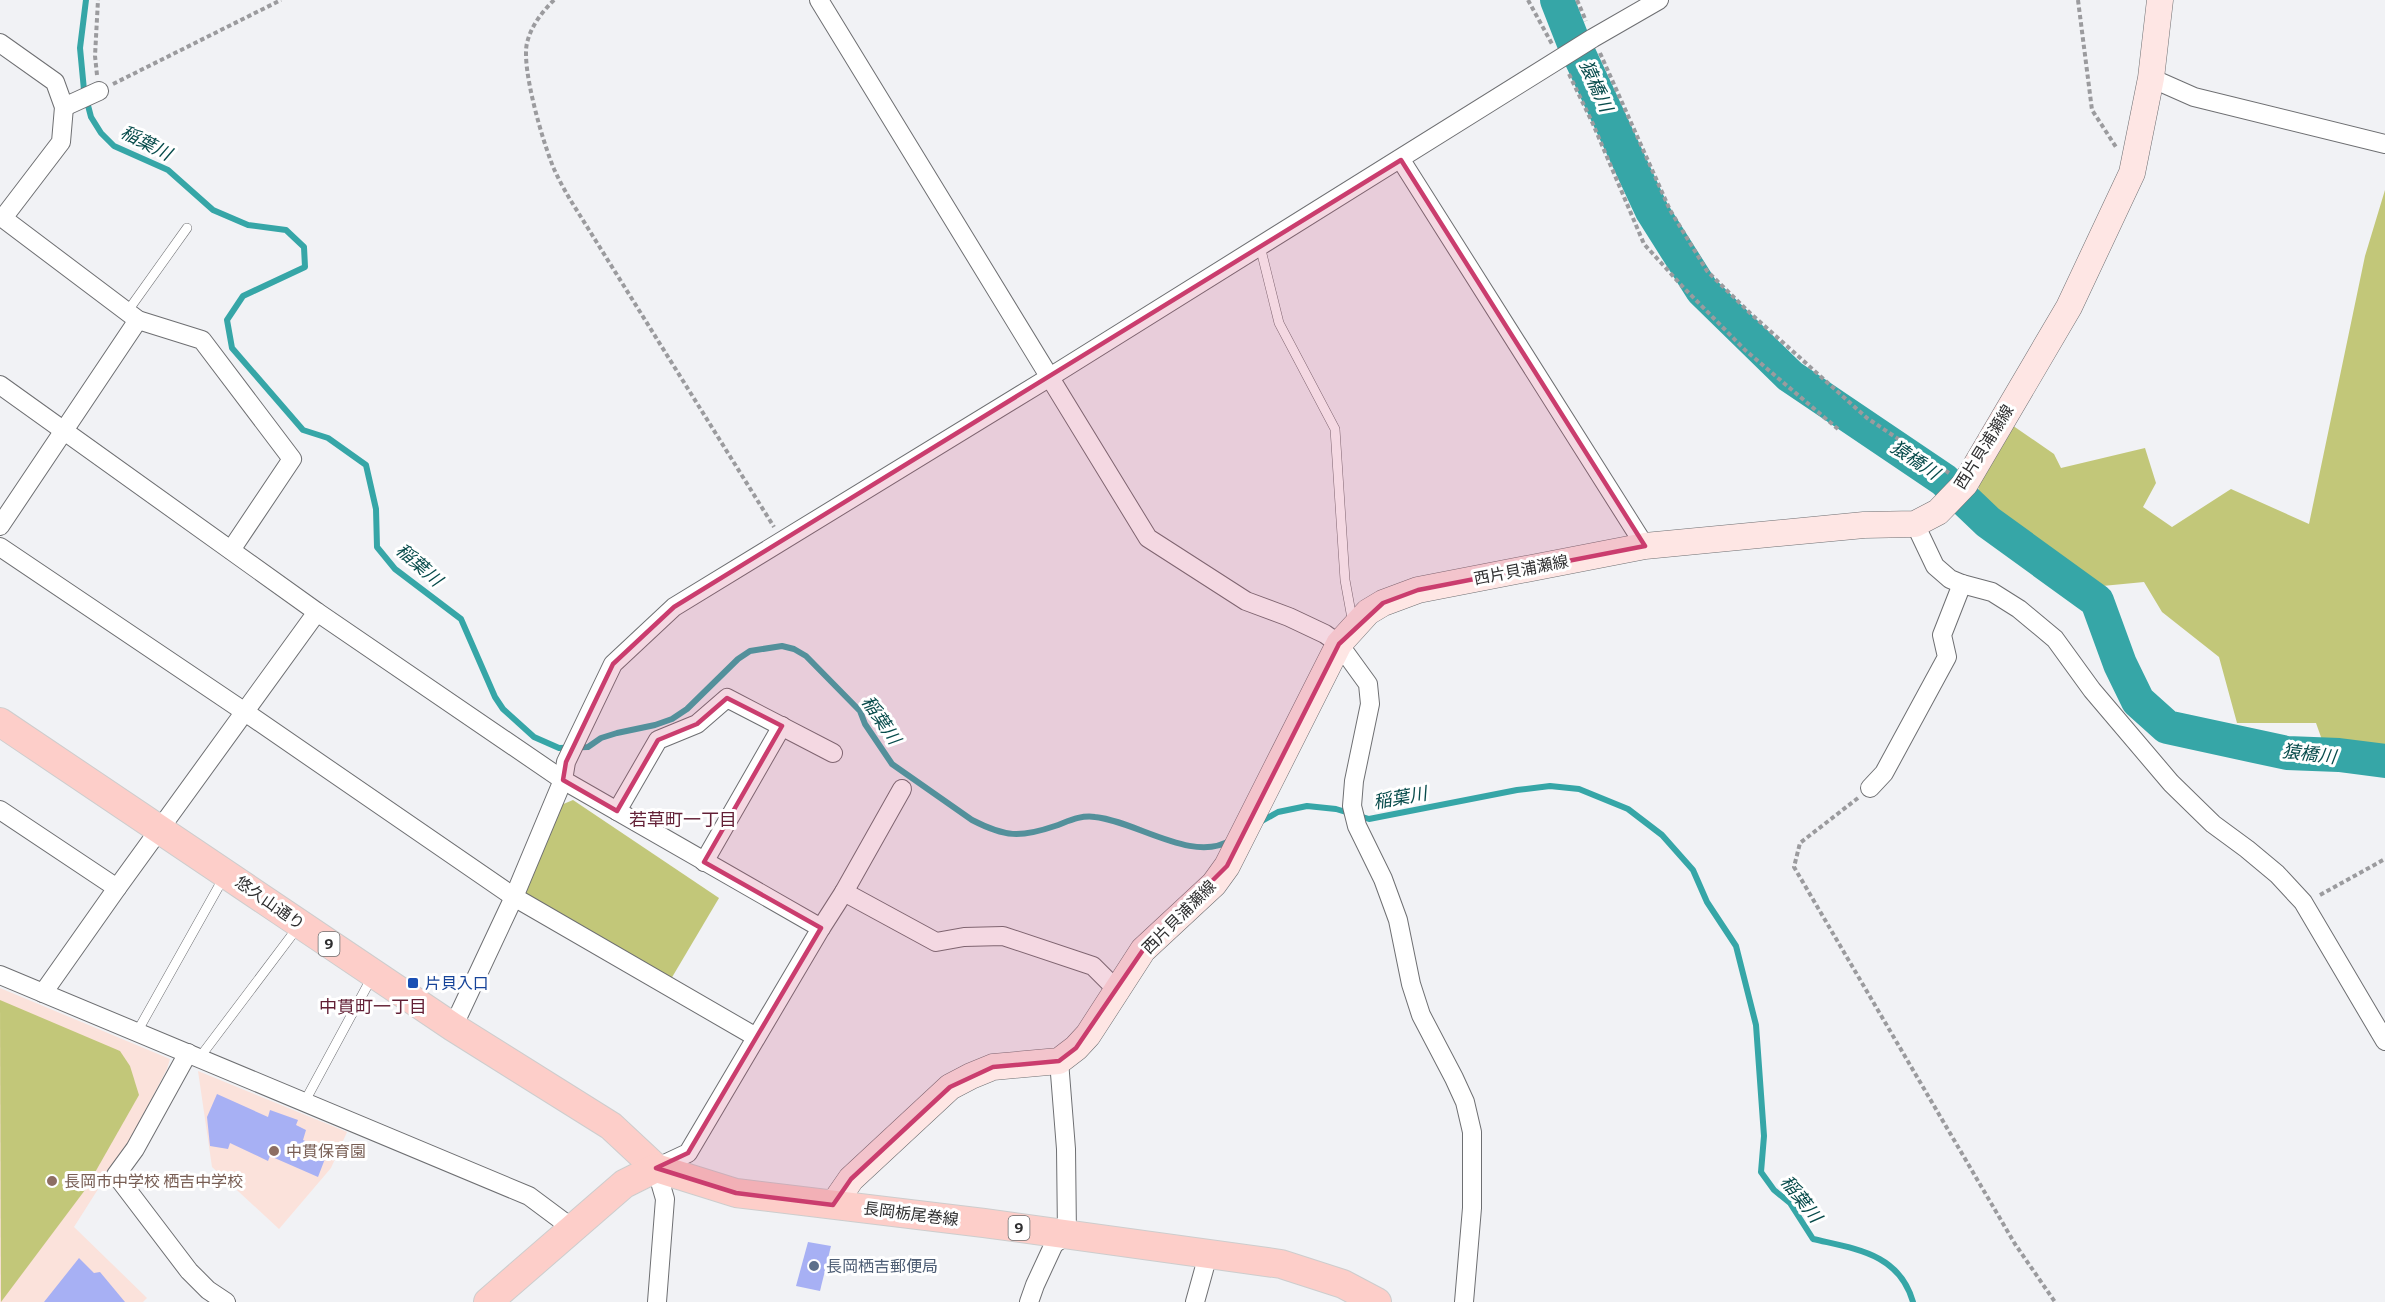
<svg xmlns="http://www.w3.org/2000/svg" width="2385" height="1302" font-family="Bitter,'Noto Sans JP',serif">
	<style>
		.education { fill: #fbe2db }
		.green { fill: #c2c779 }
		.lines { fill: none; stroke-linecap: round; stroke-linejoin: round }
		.stream { stroke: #36a6a7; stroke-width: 6 }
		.river { stroke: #36a6a7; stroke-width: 34 }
		.building { fill: #a7b0f4 }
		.service-casing { stroke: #6e6f72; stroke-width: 10 }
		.minor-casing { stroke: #6e6f72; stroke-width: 20 }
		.secondary-casing { stroke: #6e6f72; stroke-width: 27 }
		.primary-casing { stroke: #cdcdcd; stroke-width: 30 }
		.path { stroke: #9b9b9e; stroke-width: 4; stroke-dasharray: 4.5 3; stroke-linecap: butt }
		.service { stroke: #fff; stroke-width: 9 }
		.minor { stroke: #fff; stroke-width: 18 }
		.secondary { stroke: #fee6e4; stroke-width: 26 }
		.primary { stroke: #fdcec9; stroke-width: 28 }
		.marked { fill: #ca3d6e; fill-opacity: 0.2; stroke: #ca3d6e; stroke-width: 4.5; stroke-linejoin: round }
		.transit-dot { fill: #1a4fb4; stroke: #fff; stroke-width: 2 }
		.education-dot { fill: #8d6e63; stroke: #fff; stroke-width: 2 }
		.service-dot { fill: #5c6f8a; stroke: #fff; stroke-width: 2 }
		.labels { text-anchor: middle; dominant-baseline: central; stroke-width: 6; stroke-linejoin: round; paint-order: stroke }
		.shield { fill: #fff; stroke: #6d6d6e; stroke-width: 1.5 }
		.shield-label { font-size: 15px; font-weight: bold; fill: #2f2f30 }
		.street-label { font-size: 16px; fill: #2f2f30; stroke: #fff }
		.transit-label { font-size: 16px; fill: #164399; stroke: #fff; text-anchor: start }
		.education-label { font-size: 16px; fill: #785e54; stroke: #fff; text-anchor: start }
		.service-label { font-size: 16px; fill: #4e5e75; stroke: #fff; text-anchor: start }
		.water-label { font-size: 18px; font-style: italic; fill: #074b4b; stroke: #fff }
		.neighbourhood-label { font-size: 18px; fill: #621f35; stroke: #fff }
	</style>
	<rect width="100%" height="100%" fill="#f1f2f5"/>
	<g class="education">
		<path d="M0,988l170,71 -3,10 -34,65 -59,93 73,71 -4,4h-143z"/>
		<path d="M198,1071l149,61 -16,36 -52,61 -67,-62z"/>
	</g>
	<g class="green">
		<path d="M2385,190v582l-53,-4 -16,-45h-79l-18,-66 -57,-45 -18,-30 -52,5 -114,-86 1,-24 30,-54 45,31 7,14 84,-20 11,35 -13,24 29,20 59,-38 78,35 56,-268z"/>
		<path d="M573,800l146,98 -48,81 -147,-85 37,-89z"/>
		<path d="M0,1000l120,51 10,15 9,29 -54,95 -84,112z"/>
	</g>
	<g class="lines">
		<g class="stream">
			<path d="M86,0l-6,48 4,42 7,27 10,16 13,13 54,24 45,40 35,15 38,5 18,17 1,20 -62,29 -16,24 5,28 71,82 25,8 38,27 10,44 1,38 18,22 66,50 34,78 8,12 31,28 25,11 29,-1 13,-9 16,-5 38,-8 17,-6 15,-10 51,-50 12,-8 32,-5 12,3 12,7 54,55 5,13 27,40 80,56c33,17 48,18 83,6 14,-5 25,-11 40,-9 41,4 98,47 136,23"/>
			<path d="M1260,822l18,-10 29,-6 29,3 33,10 148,-29 33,-4 29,3 49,20 34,26 31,35 14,32 29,44 20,79 8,111 -3,36 13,18 16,13 23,36c42,10 86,14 100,63"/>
		</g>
		<path class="river" d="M1557,0l16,41 79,170 50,79 88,86 154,104 44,42 109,79 23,63 18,37 29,26 120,26 52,2 46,6"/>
	</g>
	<g class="building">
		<path d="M217,1094l51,23 2,-7 28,10 -2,5 10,5 -3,10 25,11 -10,26 -48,-21 -2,5 -38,-18 -2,6 -18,-3 -3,-29z"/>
		<path d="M808,1242l23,4 -11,45 -24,-5z"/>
		<path d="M79,1258l15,15 6,-1 25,30h-81z"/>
	</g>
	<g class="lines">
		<g class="service-casing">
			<g id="service">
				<path d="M1260,246l19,77 56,106 10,151 8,44"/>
				<path d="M127,312l60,-84"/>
				<path d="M137,1032l87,-155"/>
				<path d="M200,1057l98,-130"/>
				<path d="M305,1101l67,-124"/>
			</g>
		</g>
		<g class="minor-casing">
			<g id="minor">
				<path d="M819,0l329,538 98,63 43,16 36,17 14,10 29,40 2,20 -16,77 -2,25 5,20 26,53 15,41 13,64 10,31 33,63 11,24 7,30v76l-8,94"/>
				<path d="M0,43l55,39 9,25 -3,35 -58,76"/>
				<path d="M2151,78l43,19 191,47"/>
				<path d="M64,107l35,-16"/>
				<path d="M1401,160l244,386"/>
				<path d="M0,216l138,104 64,20 90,119 -61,91"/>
				<path d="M0,385l317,227 246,168 258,148 -133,225 -32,15 9,31 -8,103"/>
				<path d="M1915,524l20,42 15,13 12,5 30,8 27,17 36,30 37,51 79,93 42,41 34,25 30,25 26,28 82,139"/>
				<path d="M0,526l138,-206"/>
				<path d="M0,547l245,165 269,185 242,140"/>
				<path d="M1870,788l14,-15 63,-116 -5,-22 20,-51"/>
				<path d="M0,810l117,78"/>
				<path d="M617,811l41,-71 39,-16 30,-26 106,55"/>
				<path d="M704,862l78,-136"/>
				<path d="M844,892l58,-103"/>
				<path d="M821,928l23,-36 92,50 28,-5 39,-1 90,30 24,24"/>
				<path d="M0,975l529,221 43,32"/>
				<path d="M43,993l74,-105 200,-276"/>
				<path d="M453,1027l61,-130 49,-117 3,-18 47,-98 61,-57 376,-230 543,-339 66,-38"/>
				<path d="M188,1053l-53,96 -19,26 73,96 19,19 18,12"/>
				<path d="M1029,1302l6,-17 19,-41 13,-9 -1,-86 -7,-88"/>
				<path d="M1195,1302l13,-47"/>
			</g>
		</g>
		<g class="secondary-casing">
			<path id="secondary" d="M833,1205l18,-26 99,-92 21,-11 22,-9 66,-6 17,-13 12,-13 55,-85 71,-66 13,-18 112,-222 29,-32 15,-9 35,-13 227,-44 219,-21 51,-1 23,-12 27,-28 104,-177 63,-134 19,-95 9,-78"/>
		</g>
		<g class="primary-casing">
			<g id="primary">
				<path d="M0,722l453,305 158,99 45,42"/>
				<path d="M488,1302l136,-118 32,-16 80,25 248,30 297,41 62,20 34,18"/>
			</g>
		</g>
		<g class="path">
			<path d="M554,0c-12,12 -23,26 -27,43 -6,25 16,100 27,126 5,11 11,22 17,32l203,326"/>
			<path d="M1528,0l24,44"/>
			<path d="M1577,0l9,21"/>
			<path d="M2078,0l14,110 24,37"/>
			<path d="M1600,53l70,157 37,61 43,42 117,105 82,55"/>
			<path d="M1569,74l24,50 51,120 39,43 62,63 93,79"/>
			<path d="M97,75l-2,-19 3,-56"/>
			<path d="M113,84l168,-84"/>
			<path d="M1858,798l-58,45 -6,24 221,377 40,58"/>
			<path d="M2320,895l65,-36"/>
		</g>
		<use href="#service" class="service"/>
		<use href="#minor" class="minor"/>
		<use href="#secondary" class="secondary"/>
		<use href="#primary" class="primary"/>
	</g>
	<path class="marked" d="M1401,160l244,386 -227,44 -35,13 -44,41 -112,222 -84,84 -67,98 -17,13 -66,6 -43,20 -99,92 -18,26 -97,-12 -80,-25 32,-15 133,-225 -117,-66 78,-136 -55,-28 -30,26 -39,16 -41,71 -54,-31 3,-18 47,-98 61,-57z"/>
	<rect class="transit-dot" x="407" y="977" width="12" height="12" rx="3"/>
	<g class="education-dot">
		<circle cx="274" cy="1151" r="6"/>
		<circle cx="52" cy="1181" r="6"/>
	</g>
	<circle class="service-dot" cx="814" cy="1266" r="6"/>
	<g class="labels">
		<g class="shield">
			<rect x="318.5" y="932" width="21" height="24" rx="4.5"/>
			<rect x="1008.5" y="1216" width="21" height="24" rx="4.5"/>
		</g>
		<g class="shield-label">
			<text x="329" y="944">9</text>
			<text x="1019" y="1228">9</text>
		</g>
		<g class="street-label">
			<text transform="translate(1984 447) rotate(-58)">西片貝浦瀬線</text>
			<text transform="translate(1521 570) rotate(-11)">西片貝浦瀬線</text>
			<text transform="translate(270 903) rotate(35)">悠久山通り</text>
			<text transform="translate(1179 917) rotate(-45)">西片貝浦瀬線</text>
			<text transform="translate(911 1214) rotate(7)">長岡栃尾巻線</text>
		</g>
		<g class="transit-label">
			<text x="425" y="983">片貝入口</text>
		</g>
		<g class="education-label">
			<text x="286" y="1151">中貫保育園</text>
			<text x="64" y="1181">長岡市中学校 栖吉中学校</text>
		</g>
		<g class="service-label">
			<text x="826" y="1266">長岡栖吉郵便局</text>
		</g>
		<g class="water-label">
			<text transform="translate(1596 86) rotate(66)">猿橋川</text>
			<text transform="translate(146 143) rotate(27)">稲葉川</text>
			<text transform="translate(1915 460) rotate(34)">猿橋川</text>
			<text transform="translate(419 565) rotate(41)">稲葉川</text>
			<text transform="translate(881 720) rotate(56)">稲葉川</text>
			<text transform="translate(2309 754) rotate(7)">猿橋川</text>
			<text transform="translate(1400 798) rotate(-10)">稲葉川</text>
			<text transform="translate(1801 1199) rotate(52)">稲葉川</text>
		</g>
		<g class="neighbourhood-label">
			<text x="683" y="820">若草町一丁目</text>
			<text x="373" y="1007">中貫町一丁目</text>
		</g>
	</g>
</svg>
